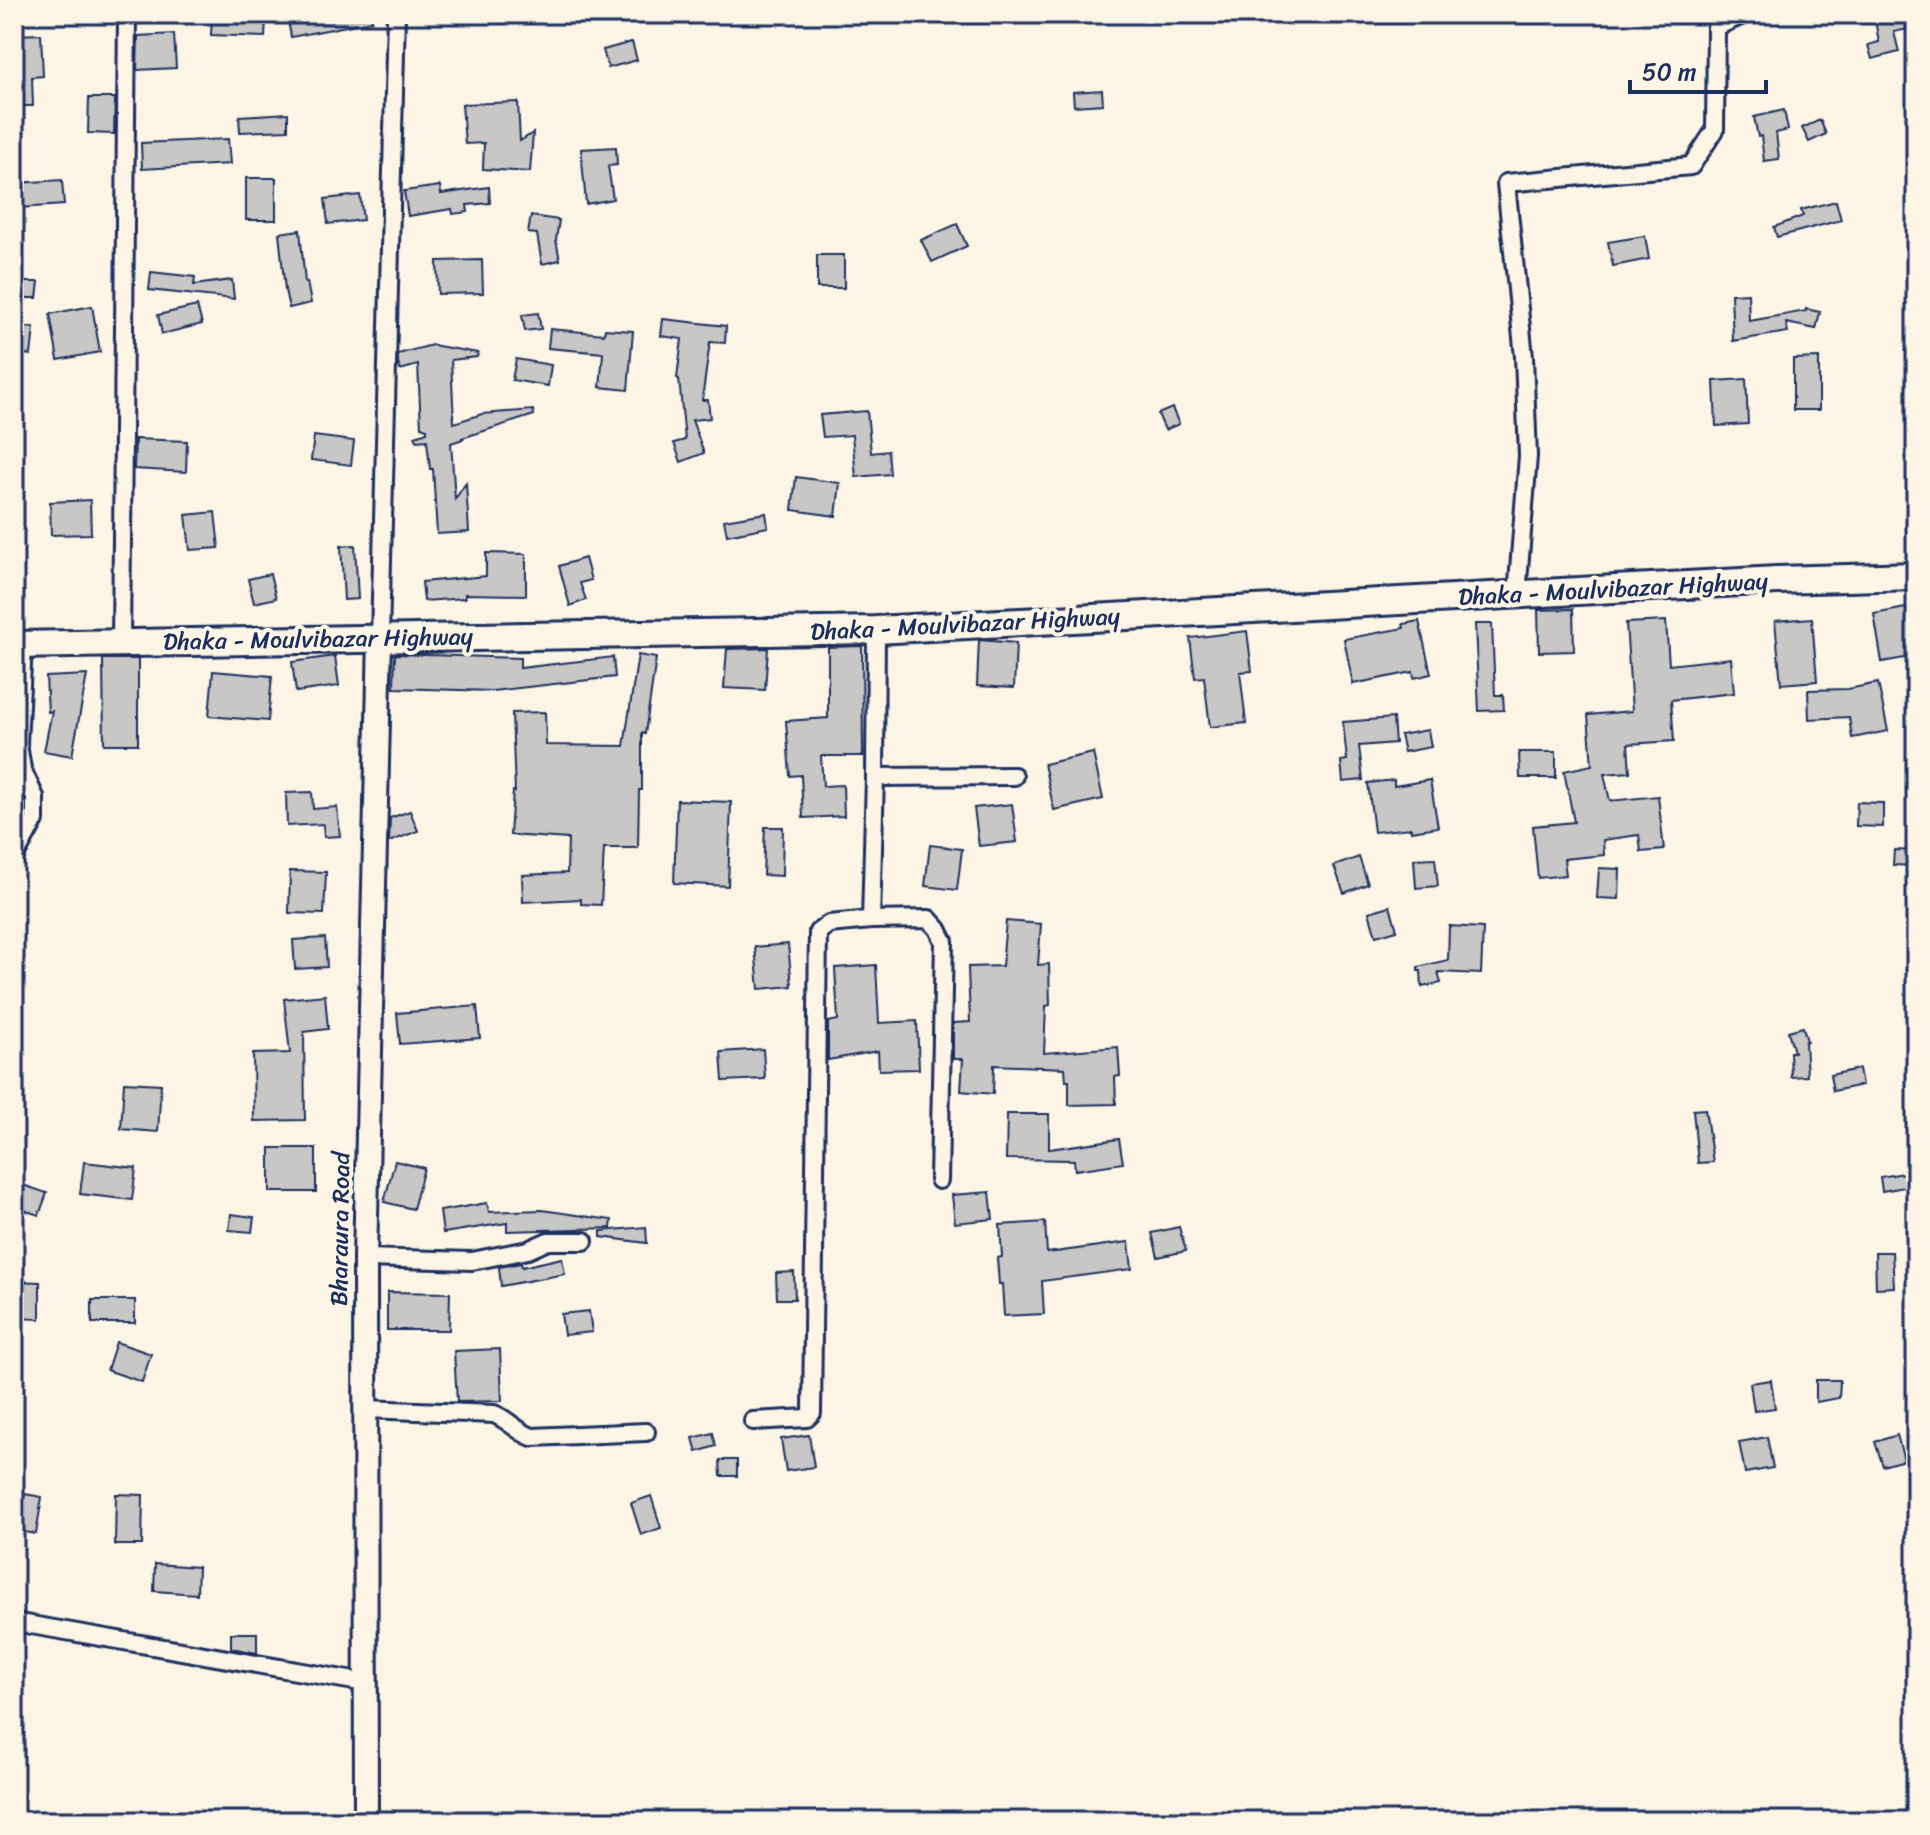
<svg xmlns="http://www.w3.org/2000/svg" width="1930" height="1835" font-family="Sriracha,sans-serif">
	<style>
		.building { fill: #c8c7c6; stroke: #1b2f5e; stroke-width: 2 }
		.lines { fill: none; stroke-linecap: round; stroke-linejoin: round }
		.minor-casing { stroke: #1b2f5e; stroke-width: 22 }
		.secondary-casing { stroke: #1b2f5e; stroke-width: 28 }
		.trunk-casing { stroke: #1b2f5e; stroke-width: 32 }
		.minor { stroke: #fcf5e5; stroke-width: 16 }
		.secondary { stroke: #fcf5e5; stroke-width: 22 }
		.trunk { stroke: #fcf5e5; stroke-width: 26 }
		.labels { text-anchor: middle; dominant-baseline: central; stroke-width: 8; stroke-linejoin: round; paint-order: stroke }
		.street-label { font-size: 24px; fill: #1b2f5e; stroke: #fcf5e5 }
	</style>
	<rect width="100%" height="100%" fill="#fcf5e5"/>
	<filter id="ink" filterUnits="userSpaceOnUse"><feTurbulence type="fractalNoise" baseFrequency=".0125" numOctaves="2"/><feDisplacementMap in="SourceGraphic" scale="16" xChannelSelector="R" yChannelSelector="G"/><feConvolveMatrix kernelMatrix="1 2 1 2 8 2 1 2 1" color-interpolation-filters="sRGB"/></filter>
	<g filter="url(#ink)">
		<g class="building">
			<path d="M320,14h52v7l-81,16 -3,-17z"/>
			<path d="M1905,15l3,14 -14,3 5,20 -27,7 -4,-14 11,-3 -4,-22z"/>
			<path d="M212,16l54,3 -1,18 -54,-2z"/>
			<path d="M41,34l2,42 -11,1 1,29h-19v-71z"/>
			<path d="M174,34l2,34 -39,2 1,-34z"/>
			<path d="M632,42l5,18 -29,8 -5,-18z"/>
			<path d="M1102,90l1,14 -29,2 -1,-14z"/>
			<path d="M89,98h26l-1,36 -26,-1z"/>
			<path d="M518,102l2,39 13,-8 -3,39 -47,-3 1,-26 -19,1 -3,-40z"/>
			<path d="M1784,110l4,20 -12,3 3,26 -15,2 -3,-25 -3,1 -4,-20z"/>
			<path d="M288,113v17l-48,2 -1,-16z"/>
			<path d="M1820,120l6,14 -17,8 -7,-14z"/>
			<path d="M228,139l2,25 -88,5 -1,-26z"/>
			<path d="M616,147l1,18 -9,1 5,33 -27,5 -5,-55z"/>
			<rect x="246" y="178" width="30" height="42"/>
			<path d="M62,180l2,25 -46,3 -1,-25z"/>
			<path d="M440,186l1,8 48,-7 1,16 -23,2 1,7 -15,2 -1,-5 -44,7 -4,-25z"/>
			<path d="M360,195l3,25 -35,4 -3,-25z"/>
			<path d="M1836,201l5,19 -64,17 -3,-10 29,-11 -2,-6z"/>
			<path d="M531,216l28,4 -3,20 4,20 -18,4 -5,-30 -9,-1z"/>
			<path d="M957,224l10,22 -35,16 -11,-22z"/>
			<path d="M300,230l5,53 2,-1 4,21 -22,5 -4,-18 -6,-57z"/>
			<path d="M1645,236l4,23 -36,7 -5,-24z"/>
			<rect x="817" y="255" width="27" height="33"/>
			<path d="M482,260l1,33 -45,1 -1,-33z"/>
			<path d="M151,272l44,5 -1,8 38,-5 2,19 -85,-9z"/>
			<path d="M22,282h17l-2,16h-15z"/>
			<path d="M1748,293l1,28 57,-10v-2l14,3 -4,17 -30,-6 2,9 -55,9 -2,-47z"/>
			<path d="M92,306l8,46 -42,8 -8,-46z"/>
			<path d="M197,306l5,18 -40,10 -4,-19z"/>
			<path d="M538,313l3,16 -16,2 -3,-16z"/>
			<path d="M663,319l63,7 -1,17 -15,-1 -8,58h6l2,18 -18,2 12,33 -23,9 -7,-19 11,-3 -6,-61 -2,-1 5,-39 -21,-3z"/>
			<path d="M14,326l20,2 -3,27 -17,-2z"/>
			<path d="M550,329l54,5 1,-5 28,2 -5,59 -28,-3 3,-34 -55,-5z"/>
			<path d="M432,345l46,8 -1,4 -26,3 3,63 28,-9 51,-4 1,5 -72,23 1,1 -12,4 4,56 11,-16 3,49 -32,2 -4,-65h-3l-3,-29 -10,1 -2,-5 12,-4v-3l-6,-2 -3,-62 -18,5 -2,-7v-9z"/>
			<path d="M1819,358v52h-26v-51z"/>
			<path d="M516,359l35,6 -3,21 -36,-6z"/>
			<path d="M1746,379l2,45 -32,2 -2,-45z"/>
			<path d="M1172,408l7,16 -14,6 -7,-16z"/>
			<path d="M867,411l4,42 17,-2 2,23 -34,3 -4,-42 -29,2 -3,-22z"/>
			<path d="M314,436l40,5 -3,24 -40,-5z"/>
			<path d="M135,439l52,2 -1,31 -52,-3z"/>
			<path d="M796,477l44,6 -4,33 -44,-6z"/>
			<path d="M90,500l1,34 -40,1 -1,-33z"/>
			<path d="M215,512l4,36 -29,2 -4,-35z"/>
			<path d="M766,513l2,14 -41,8 -3,-15z"/>
			<path d="M355,545l3,54 -14,1 -3,-54z"/>
			<path d="M486,553l40,1v41l-61,-1v4l-41,3 -2,-19 64,-6z"/>
			<path d="M585,558l6,22 -11,3 6,17 -16,6 -11,-40z"/>
			<path d="M270,574l6,24 -22,5 -6,-24z"/>
			<path d="M1916,606v50l-34,6 -8,-48z"/>
			<path d="M1573,609l1,42 -35,1 -1,-42z"/>
			<path d="M1812,618l5,63 -36,3 -6,-63z"/>
			<path d="M1419,621l12,53 -17,4 -1,-6 -60,12 -9,-45 60,-11 -1,-4z"/>
			<path d="M1666,621l3,44 62,-7 3,35 -63,7 3,41 -46,3 2,28 -26,2 6,27 48,-5 6,54 -23,2 -2,-17 -36,5 1,15 -40,4 2,16 -28,3 -5,-52 41,-4 -10,-51 28,-6 -4,-50 44,-4 -6,-88z"/>
			<path d="M1475,624h17l3,71h8l1,15 -25,1z"/>
			<path d="M1247,631l5,40 -12,1 6,51 -36,4 -6,-50 -9,1 -5,-40z"/>
			<path d="M979,640l37,3 -2,45 -37,-2z"/>
			<path d="M862,646l1,110h-42l2,30 20,-1 1,31 -41,2 -2,-43 -11,1 -4,-55 42,-3v-71z"/>
			<path d="M768,648l-3,42 -41,-2 3,-39z"/>
			<path d="M395,654l125,4v10l93,-11 2,20 -123,14 -98,-3z"/>
			<path d="M638,655l18,3 -11,76 -3,-1v57h-3l-1,58h-34l-3,57 -20,-1v-5l-58,3 -1,-27 45,-2 1,-34 -58,-4 3,-44 2,1 -3,-79 33,-1 1,33 78,1z"/>
			<path d="M335,656l4,30 -43,6 -4,-30z"/>
			<path d="M103,659h35v85h-34z"/>
			<path d="M213,671l59,5 -4,45 -59,-5z"/>
			<path d="M87,675l-15,81 -28,-5 8,-40 -4,1 -2,-35z"/>
			<path d="M1878,683l10,48 -36,7 -3,-21 -40,2 -1,-29 40,-1z"/>
			<path d="M1393,718l2,25 -36,3 4,34 -20,2 -2,-21 6,-1 -4,-38z"/>
			<path d="M1428,730l3,17 -27,5 -4,-17z"/>
			<path d="M1519,752h37v26h-36z"/>
			<path d="M1093,753l10,46 -49,11 -10,-46z"/>
			<path d="M1394,780v6l36,-6 8,47 -27,4v-3l-37,4 -6,-49z"/>
			<path d="M312,792l1,17 24,-2 3,29 -16,1 -1,-13 -36,2 -1,-33z"/>
			<path d="M677,800l54,2 -3,84 -54,-3z"/>
			<path d="M1857,802l26,1v24l-27,-1z"/>
			<path d="M1012,804l5,38 -38,4 -5,-38z"/>
			<path d="M410,811l8,20 -29,11 1,-24z"/>
			<path d="M765,827h18l-1,49 -19,-1z"/>
			<path d="M930,845l32,4 -5,41 -32,-4z"/>
			<path d="M1894,850l22,1v15l-23,-1z"/>
			<path d="M1359,857l9,27 -24,9 -10,-27z"/>
			<path d="M1435,858l3,28 -22,2 -2,-29z"/>
			<path d="M1599,868l21,1 -1,30 -22,-1z"/>
			<path d="M290,871l36,1 -2,42 -35,-1z"/>
			<path d="M1390,906l7,24 -21,6 -7,-24z"/>
			<path d="M1006,921l35,3 -3,41 11,-1 1,41 -4,1 -2,47 74,-6 2,29 -5,1 1,27 -47,1v-24h-3l-1,-13 -71,-3 -1,29 -32,-3 2,-32h-10v-36l17,-1 -2,-55 34,-1z"/>
			<path d="M1449,926l34,2 -2,46 -43,-2 3,11 -19,4 -1,-16h-3v-4l30,-7z"/>
			<path d="M325,938l2,29 -32,2 -2,-29z"/>
			<path d="M788,944l4,42 -33,3 -4,-42z"/>
			<path d="M876,965l3,58 38,-2 2,48 -40,1 -1,-19 -50,9v-38l10,-2 -3,-52z"/>
			<path d="M325,995l3,34 -24,3 1,88 -51,1 -1,-67 37,-1 -6,-54z"/>
			<path d="M477,1006l3,32 -80,6 -3,-31z"/>
			<path d="M1803,1027l4,14 -2,1 2,34 -16,1 -1,-25h4l-6,-21z"/>
			<path d="M763,1049l2,30 -42,2 -2,-29z"/>
			<path d="M1859,1069l3,16 -29,6 -3,-16z"/>
			<path d="M124,1082l37,2 -3,48 -37,-3z"/>
			<path d="M1705,1109l8,53 -15,1 -5,-53z"/>
			<path d="M1007,1114h42v35l70,-10 4,24 -48,7 -1,-10 -68,-1z"/>
			<rect x="270" y="1148" width="46" height="44"/>
			<path d="M395,1161l29,7 -11,41 -29,-7z"/>
			<path d="M84,1162l52,6 -4,32 -52,-6z"/>
			<path d="M1916,1171v14l-34,6 -2,-14z"/>
			<path d="M14,1182l33,11 -8,22 -25,-8z"/>
			<path d="M990,1192l3,27 -38,4 -3,-28z"/>
			<path d="M487,1203l2,9 53,-2 70,10 -1,8 -104,3v-8l-64,10 -3,-22z"/>
			<path d="M231,1214l23,3 -2,15 -23,-2z"/>
			<path d="M1045,1222l2,31 82,-11 3,27 -90,12 2,33 -40,2 -2,-32h-3l-2,-26 5,-1 -2,-32z"/>
			<path d="M646,1227l1,16 -46,-6v-6z"/>
			<path d="M1179,1227l7,24 -28,6 -6,-24z"/>
			<path d="M1875,1252h17l2,35 -18,1z"/>
			<path d="M562,1258l3,16 -64,12 -2,-19 22,-4 1,4z"/>
			<path d="M794,1272l1,27h-18l-1,-26z"/>
			<path d="M14,1281l26,1v37l-26,-1z"/>
			<path d="M387,1292l63,1 -1,37h-62z"/>
			<rect x="92" y="1300" width="43" height="23"/>
			<path d="M589,1311l3,21 -28,3 -3,-21z"/>
			<path d="M116,1342l35,12 -9,28 -35,-12z"/>
			<path d="M500,1349l2,52 -45,1 -3,-51z"/>
			<path d="M1771,1380l4,28 -21,3 -4,-28z"/>
			<path d="M1816,1380h24l-1,18 -23,4z"/>
			<path d="M713,1433l3,13 -19,6 -4,-14z"/>
			<path d="M809,1435l5,32 -28,4 -5,-32z"/>
			<path d="M1897,1435l7,25 -21,6 -8,-24z"/>
			<path d="M1767,1437l6,31 -28,5 -6,-31z"/>
			<path d="M720,1460h17v16h-16z"/>
			<path d="M14,1492l28,5 -6,37 -22,-4z"/>
			<path d="M116,1494l27,1 -1,50h-27z"/>
			<path d="M651,1496l10,32 -20,7 -10,-32z"/>
			<path d="M155,1564l43,3 -1,27 -43,-3z"/>
			<path d="M231,1633h26v20l-26,-5z"/>
		</g>
		<g class="lines">
			<g class="minor-casing">
				<g id="minor">
					<path d="M1517,595l11,-139 -4,-99 -18,-174 185,-17 24,-36 1,-103 29,-13"/>
					<path d="M380,638l16,-624"/>
					<path d="M121,643l6,-629"/>
					<path d="M875,777l139,-1"/>
					<path d="M14,858l21,-38v-23l-13,-28 -4,-25 5,-99"/>
					<path d="M871,920l4,-143 1,-147"/>
					<path d="M365,1258l107,3 56,-11 20,-9h36"/>
					<path d="M365,1409l129,5c15,6 22,17 38,23l114,-5"/>
					<path d="M753,1421l54,-3 5,-5 6,-481 11,-8 42,-4 58,-1 9,10 6,12 -5,239"/>
					<path d="M14,1622l352,61"/>
				</g>
			</g>
			<g class="secondary-casing">
				<path id="secondary" d="M366,1821l-1,-563 15,-620"/>
			</g>
			<g class="trunk-casing">
				<path id="trunk" d="M14,645l862,-15 901,-50 139,-4"/>
			</g>
			<use href="#minor" class="minor"/>
			<use href="#secondary" class="secondary"/>
			<use href="#trunk" class="trunk"/>
		</g>
	</g>
	<g class="labels">
		<g class="street-label">
			<text transform="translate(1613 589) rotate(-3)">Dhaka - Moulvibazar Highway</text>
			<text transform="translate(965 624) rotate(-3)">Dhaka - Moulvibazar Highway</text>
			<text transform="translate(318 639) rotate(-1)">Dhaka - Moulvibazar Highway</text>
			<text transform="translate(340 1229) rotate(-89)">Bharaura Road</text>
		</g>
	</g>
	<rect width="1930" height="1835" fill="none" stroke="#fcf5e5" stroke-width="48"/>
	<rect x="24" y="24" width="1882" height="1787" fill="none" stroke="#1b2f5e" stroke-width="3" filter="url(#ink)"/>
	<path d="M1630 80v12h136v-12" fill="none" stroke="#1b2f5e" stroke-width="4"/>
	<text x="1642" y="80" font-size="24" fill="#1b2f5e" stroke="#fcf5e5" stroke-width="6" paint-order="stroke">50 m</text>
</svg>
